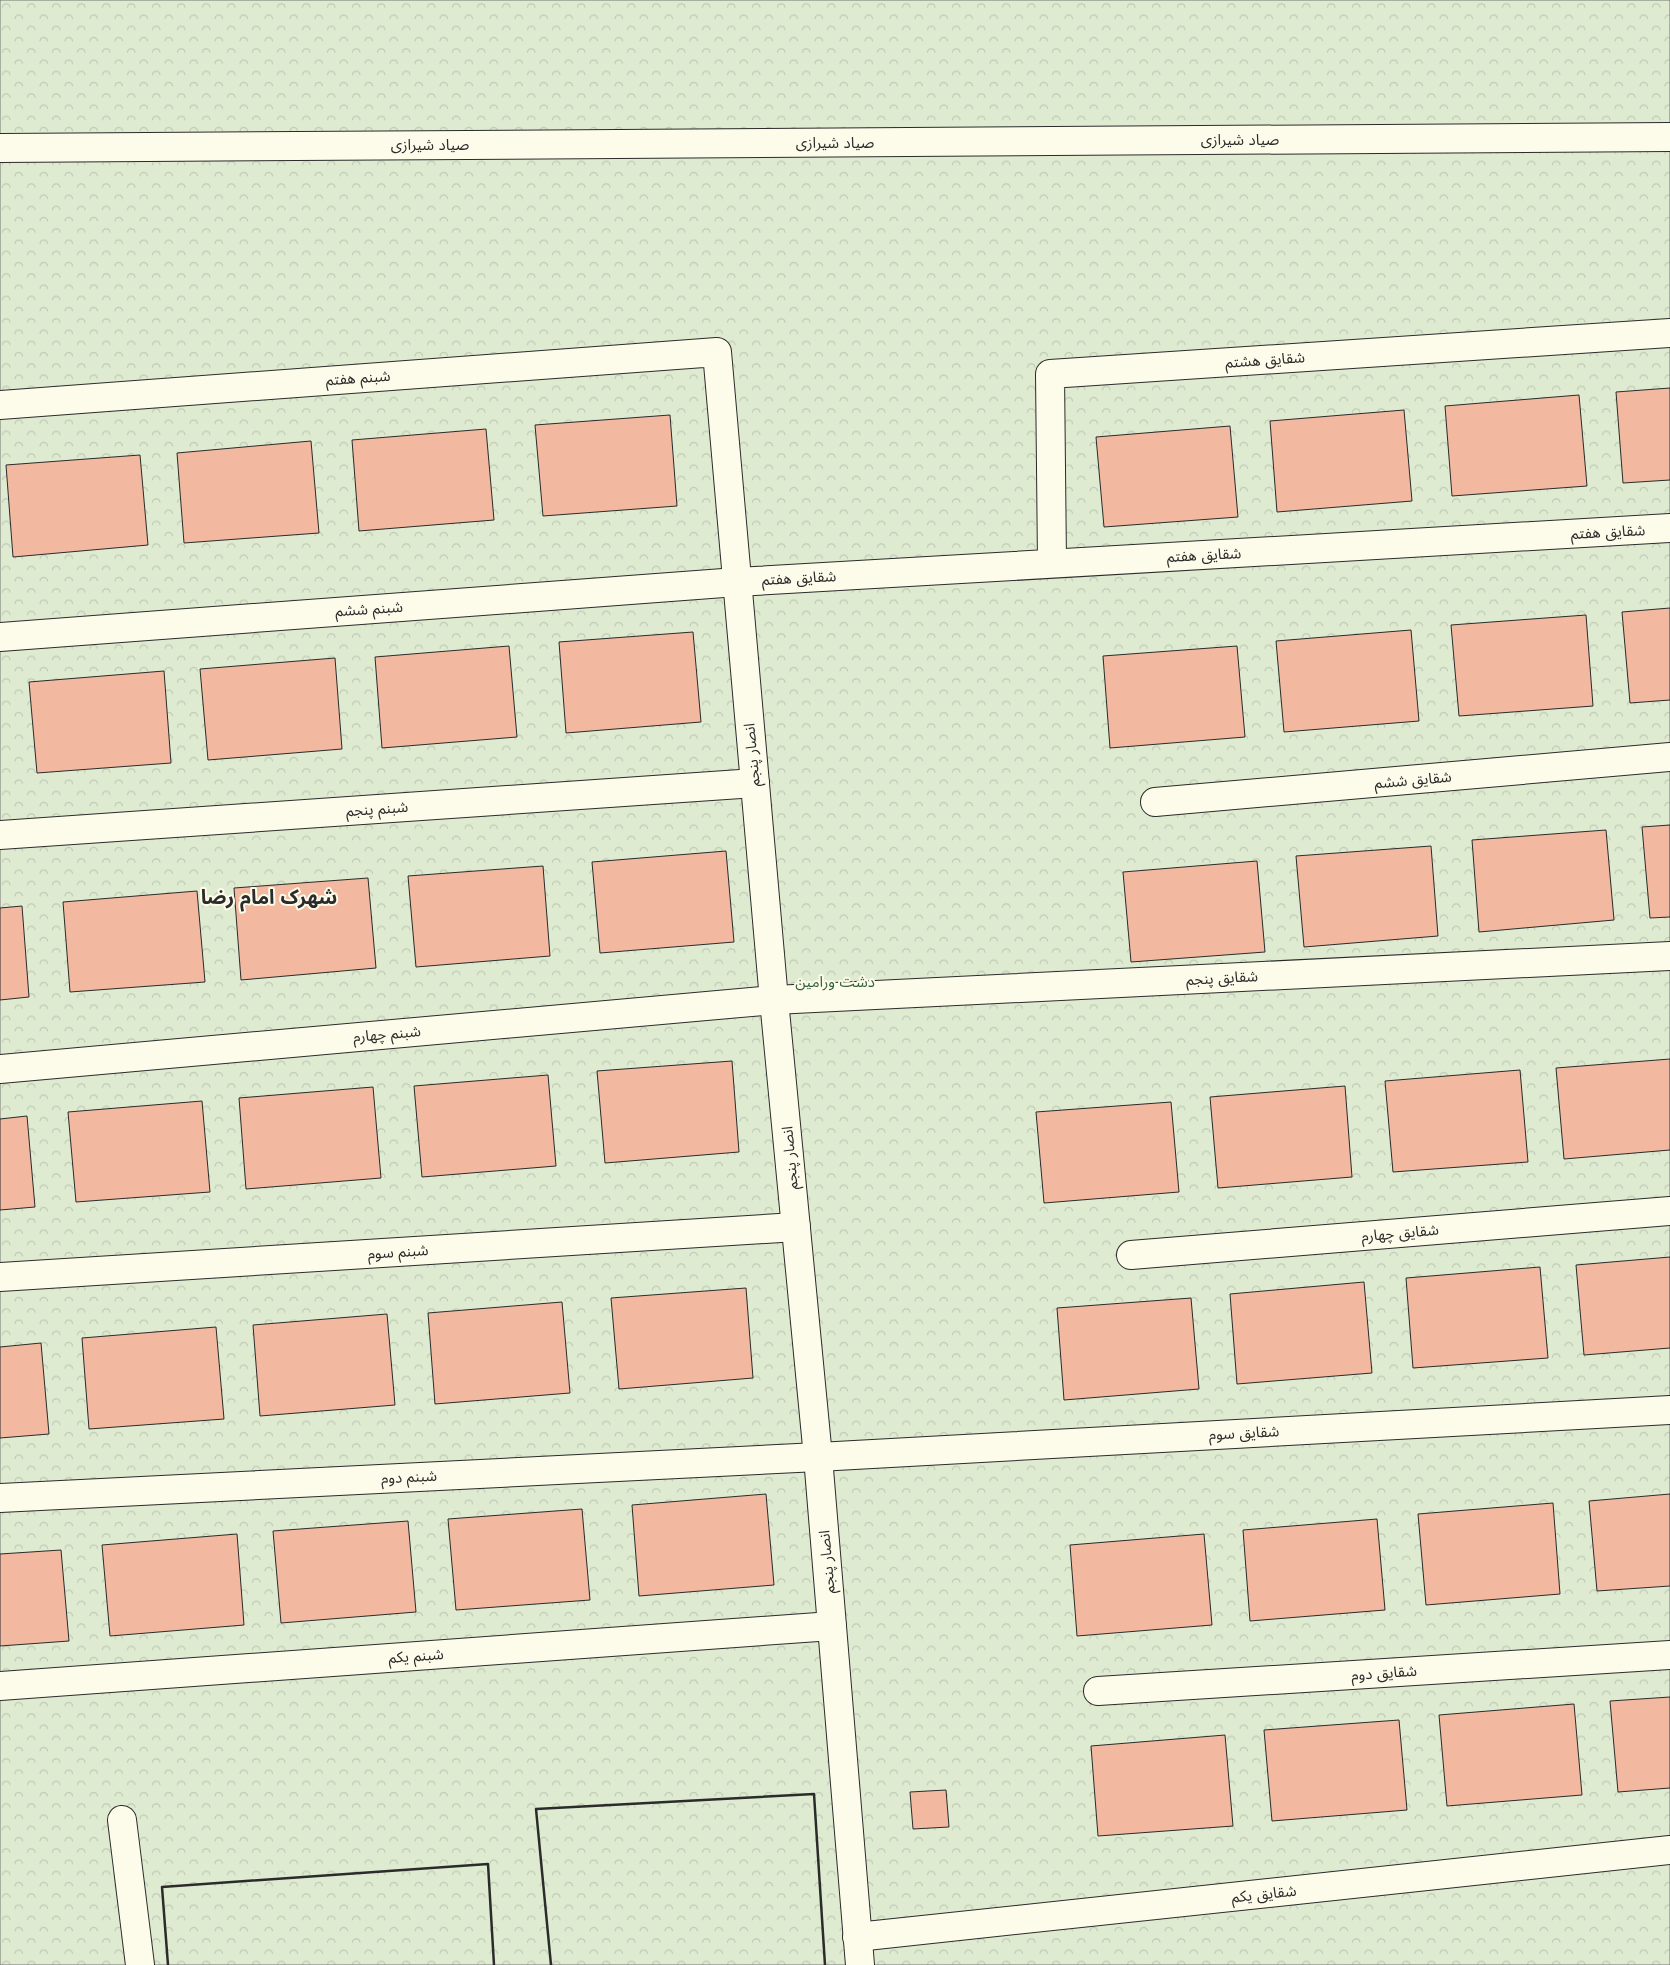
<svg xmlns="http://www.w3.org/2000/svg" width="1670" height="1965" font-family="Jost,'Noto Sans Arabic',sans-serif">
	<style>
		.park { fill: url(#park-crowns); stroke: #74746e }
		.building { fill: #f2b8a0; stroke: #2b2b2b }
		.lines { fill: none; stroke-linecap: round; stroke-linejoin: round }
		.minor-casing { stroke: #2b2b2b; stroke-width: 30 }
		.minor { stroke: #fdfbea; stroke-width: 28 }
		.wall { stroke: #2b2b2b; stroke-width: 2.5 }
		.labels { text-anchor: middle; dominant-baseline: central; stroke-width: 4; stroke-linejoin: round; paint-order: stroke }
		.street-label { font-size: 15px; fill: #2b2b2b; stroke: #fdfbea }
		.park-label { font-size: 15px; fill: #34623c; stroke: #fdfbea }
		.district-label { font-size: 20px; font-weight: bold; fill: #2b2b2b; stroke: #fdfbea }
	</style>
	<defs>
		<pattern id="park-crowns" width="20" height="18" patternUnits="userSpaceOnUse" patternTransform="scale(1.25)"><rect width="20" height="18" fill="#deebd1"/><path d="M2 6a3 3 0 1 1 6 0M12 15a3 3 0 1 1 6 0" fill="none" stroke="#bfcab4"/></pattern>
	</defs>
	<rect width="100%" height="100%" fill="#fdfbea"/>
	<rect class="park" x="0" y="0" width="1670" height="1965"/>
	<g class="building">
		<path d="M1670,388v92l-47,3 -7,-91z"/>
		<path d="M1579,395l8,91 -135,10 -7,-90z"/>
		<path d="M1404,410l8,91 -135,11 -7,-91z"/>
		<path d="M670,415l7,91 -134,10 -8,-91z"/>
		<path d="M1230,426l8,91 -134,10 -8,-90z"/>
		<path d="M486,429l8,91 -135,11 -7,-91z"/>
		<path d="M311,441l8,92 -135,10 -7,-90z"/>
		<path d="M140,455l8,90 -135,12 -7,-92z"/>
		<path d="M1670,608v92l-40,3 -8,-91z"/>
		<path d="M1586,615l7,91 -134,10 -8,-91z"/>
		<path d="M1411,630l8,91 -135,11 -8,-91z"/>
		<path d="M693,632l8,90 -135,11 -7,-91z"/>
		<path d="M509,646l8,91 -135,11 -7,-91z"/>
		<path d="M1237,646l8,91 -135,11 -7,-92z"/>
		<path d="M335,658l7,91 -134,11 -8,-91z"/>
		<path d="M164,671l7,92 -134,10 -8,-91z"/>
		<path d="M1670,825v92l-20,1 -8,-91z"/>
		<path d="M1606,830l8,90 -135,12 -7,-92z"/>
		<path d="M1431,846l7,90 -134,11 -8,-91z"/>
		<path d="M726,851l8,91 -134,11 -8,-91z"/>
		<path d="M1257,861l8,91 -134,10 -8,-90z"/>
		<path d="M543,866l7,90 -134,11 -8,-91z"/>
		<path d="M368,878l8,90 -135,12 -7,-92z"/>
		<path d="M197,891l8,91 -135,10 -7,-90z"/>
		<path d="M22,906l7,91 -29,3v-92z"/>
		<path d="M1670,1059v91l-106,9 -8,-91z"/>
		<path d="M732,1061l7,91 -134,11 -8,-92z"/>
		<path d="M1520,1070l8,92 -135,10 -8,-91z"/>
		<path d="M548,1075l8,91 -134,11 -8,-91z"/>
		<path d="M1345,1086l7,91 -134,11 -8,-91z"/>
		<path d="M373,1087l8,91 -135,11 -7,-91z"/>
		<path d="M202,1101l8,91 -134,10 -8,-90z"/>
		<path d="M1171,1102l8,90 -135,11 -8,-91z"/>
		<path d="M27,1116l8,91 -35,3v-91z"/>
		<path d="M1670,1257v91l-86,7 -8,-90z"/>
		<path d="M1540,1267l8,91 -135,10 -7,-90z"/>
		<path d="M1364,1282l8,91 -135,11 -7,-90z"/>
		<path d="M746,1288l7,90 -134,11 -8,-91z"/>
		<path d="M1191,1298l8,91 -135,11 -7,-92z"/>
		<path d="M562,1302l8,91 -135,11 -7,-91z"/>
		<path d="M387,1314l8,91 -135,11 -7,-91z"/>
		<path d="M216,1327l8,92 -135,10 -7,-91z"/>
		<path d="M41,1343l8,91 -49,4v-91z"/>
		<path d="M766,1494l8,91 -135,11 -7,-91z"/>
		<path d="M1670,1494v92l-73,5 -8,-90z"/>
		<path d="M1553,1503l7,91 -134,11 -8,-91z"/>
		<path d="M582,1509l8,91 -134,10 -8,-91z"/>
		<path d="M1377,1519l8,91 -135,11 -7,-91z"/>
		<path d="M408,1521l8,91 -135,11 -8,-92z"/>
		<path d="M237,1534l7,91 -134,11 -8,-91z"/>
		<path d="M1204,1534l8,91 -135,11 -7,-91z"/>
		<path d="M61,1550l8,91 -69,5v-92z"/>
		<path d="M1670,1697v91l-52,4 -8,-91z"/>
		<path d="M1574,1704l8,91 -135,11 -8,-91z"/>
		<path d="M1399,1720l8,90 -135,11 -8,-91z"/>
		<path d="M1225,1735l8,91 -135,10 -7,-90z"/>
		<path d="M946,1790l3,37 -36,2 -3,-37z"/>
	</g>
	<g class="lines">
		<g class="minor-casing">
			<g id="minor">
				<path d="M0,148l1670,-11"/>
				<path d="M0,405l717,-53 57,648 44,457 42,508"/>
				<path d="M1052,563l-2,-189 620,-41"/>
				<path d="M0,637l737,-55 933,-54"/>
				<path d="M1155,802l515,-45"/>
				<path d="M0,835l755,-52"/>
				<path d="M0,1069l774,-69 896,-44"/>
				<path d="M1131,1255l539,-44"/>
				<path d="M0,1277l796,-50"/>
				<path d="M0,1498l818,-41 852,-47"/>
				<path d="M0,1686l832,-60"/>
				<path d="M1098,1691l572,-36"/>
				<path d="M122,1820l18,145"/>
				<path d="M857,1937l813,-87"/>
			</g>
		</g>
		<use href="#minor" class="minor"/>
		<g class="wall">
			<path d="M168,1965l-6,-78 326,-23 6,101"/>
			<path d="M551,1965l-15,-156 278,-15 11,171"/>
		</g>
	</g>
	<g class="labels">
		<g class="street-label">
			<text x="1240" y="140">صیاد شیرازی</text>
			<text x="835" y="143">صیاد شیرازی</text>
			<text x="430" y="145">صیاد شیرازی</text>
			<text transform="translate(1265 360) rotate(-4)">شقایق هشتم</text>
			<text transform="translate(358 378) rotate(-4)">شبنم هفتم</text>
			<text transform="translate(1608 532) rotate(-3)">شقایق هفتم</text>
			<text transform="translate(1204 555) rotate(-3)">شقایق هفتم</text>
			<text transform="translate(799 578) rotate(-3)">شقایق هفتم</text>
			<text transform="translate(369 609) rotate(-4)">شبنم ششم</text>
			<text transform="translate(752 755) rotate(-95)">انصار پنجم</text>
			<text transform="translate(1413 780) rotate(-5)">شقایق ششم</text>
			<text transform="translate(377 809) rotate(-4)">شبنم پنجم</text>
			<text transform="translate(1222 978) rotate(-3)">شقایق پنجم</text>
			<text transform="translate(387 1034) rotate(-5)">شبنم چهارم</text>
			<text transform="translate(790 1158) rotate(-95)">انصار پنجم</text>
			<text transform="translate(1400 1233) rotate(-5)">شقایق چهارم</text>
			<text transform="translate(398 1252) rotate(-4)">شبنم سوم</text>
			<text transform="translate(1244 1433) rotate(-3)">شقایق سوم</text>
			<text transform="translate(409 1477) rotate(-3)">شبنم دوم</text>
			<text transform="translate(827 1562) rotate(-95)">انصار پنجم</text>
			<text transform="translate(416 1656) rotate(-4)">شبنم یکم</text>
			<text transform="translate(1384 1673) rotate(-4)">شقایق دوم</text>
			<text transform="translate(1264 1894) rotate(-6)">شقایق یکم</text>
		</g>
		<g class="park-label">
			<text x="835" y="982">دشت ورامین</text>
		</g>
		<g class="district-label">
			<text x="269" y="897">شهرک امام رضا</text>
		</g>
	</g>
</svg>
